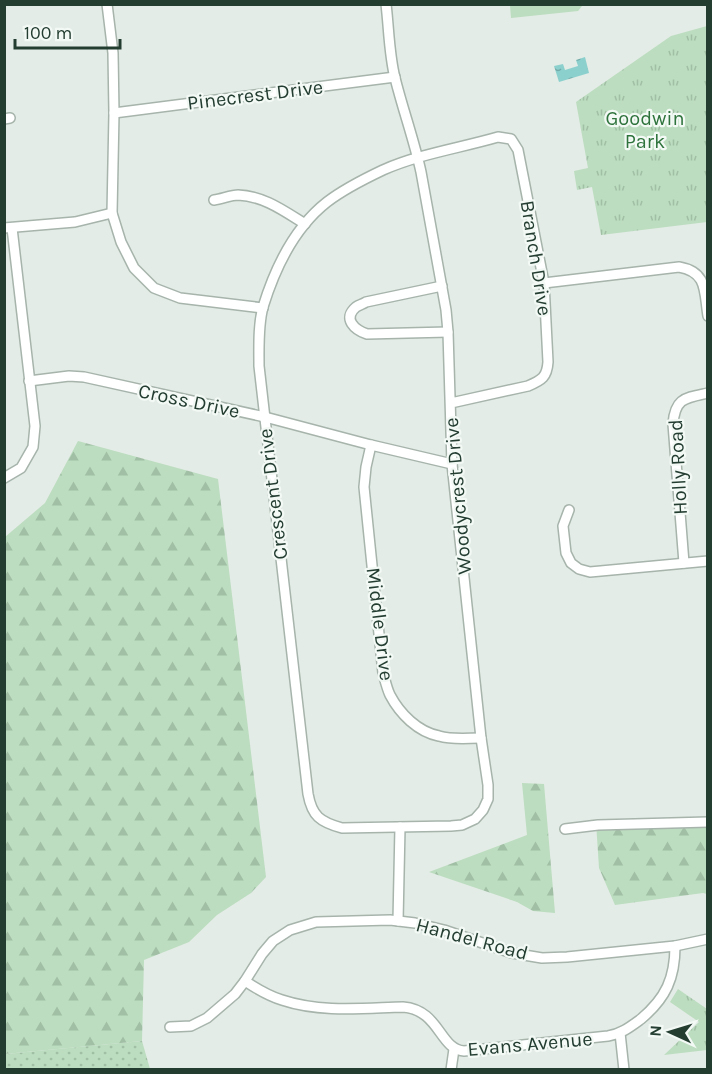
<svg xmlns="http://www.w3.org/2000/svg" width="712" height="1074" font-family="Karla,sans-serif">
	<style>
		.grass { fill: url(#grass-dots) }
		.forest { fill: url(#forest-firs) }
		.park { fill: url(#park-tufts) }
		.pitch { fill: #bcddbf }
		.water { fill: url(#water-ripples) }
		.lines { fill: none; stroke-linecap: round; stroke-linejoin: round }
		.minor-casing { stroke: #a6b4ac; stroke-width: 12 }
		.minor { stroke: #fff; stroke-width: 9 }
		.labels { text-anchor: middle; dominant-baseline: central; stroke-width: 4.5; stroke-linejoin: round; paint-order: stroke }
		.street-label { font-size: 20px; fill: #233d31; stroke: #f3f9f5 }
		.park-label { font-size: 20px; fill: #2e733c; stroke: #f3f9f5 }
	</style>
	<defs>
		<pattern id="grass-dots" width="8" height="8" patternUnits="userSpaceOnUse" patternTransform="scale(1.5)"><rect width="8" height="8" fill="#bcddbf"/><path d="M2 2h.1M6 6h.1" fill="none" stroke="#a1bfa5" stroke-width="1.8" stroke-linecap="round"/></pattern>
		<pattern id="forest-firs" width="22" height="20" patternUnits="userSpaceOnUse" patternTransform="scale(1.5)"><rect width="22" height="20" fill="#bcddbf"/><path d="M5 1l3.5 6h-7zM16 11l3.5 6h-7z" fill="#a1bfa5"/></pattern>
		<pattern id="park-tufts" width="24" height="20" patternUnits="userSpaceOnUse" patternTransform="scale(1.5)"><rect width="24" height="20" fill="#bcddbf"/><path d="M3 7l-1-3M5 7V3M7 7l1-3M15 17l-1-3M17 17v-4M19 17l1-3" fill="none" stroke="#a1bfa5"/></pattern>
		<pattern id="water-ripples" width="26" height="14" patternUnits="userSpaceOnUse" patternTransform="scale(1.5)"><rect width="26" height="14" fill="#8cd0ce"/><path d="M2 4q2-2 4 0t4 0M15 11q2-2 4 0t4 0" fill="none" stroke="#72aaa8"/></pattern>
	</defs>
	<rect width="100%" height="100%" fill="#e3ece6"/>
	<path class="grass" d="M142,1041l8,28h-145v-15z"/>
	<g class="forest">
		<path d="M78,441l140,38 48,398 -15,16 -34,22 -28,27 -45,18 -2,81 -137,13v-517l40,-34z"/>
		<path d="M522,783l22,1 11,129 -22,-2 -16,-9 -88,-30 98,-37z"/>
		<path d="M707,818v76l-4,-1 -88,12 -16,-37 -3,-46z"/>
	</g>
	<g class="park">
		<path d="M707,26v196l-106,13 -9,-48 -15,3 -3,-19 14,-3 -12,-66 95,-66z"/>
		<path d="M678,989l29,20v41l-43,5 35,-33 -29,-20z"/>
	</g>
	<path class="pitch" d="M582,5v1l-4,5 -67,7 -1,-13z"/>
	<path class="water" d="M585,57l4,16 -30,9 -5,-16 9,-2 2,6 13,-4 -2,-6z"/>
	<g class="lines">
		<g class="minor-casing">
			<g id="minor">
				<path d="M107,4l6,49 1,60 -2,100 9,29 13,26 20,20 26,10 83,10"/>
				<path d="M386,4c3,25 3,50 9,74 8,32 19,62 26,94l25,138 2,22 4,132 29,274 7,47v14l-5,11 -8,9 -13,6 -11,1 -109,2c-22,-6 -30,-12 -34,-34l-49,-428c0,-19 -1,-41 4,-59 12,-39 32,-80 64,-105 17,-13 37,-23 56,-32 36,-16 77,-22 115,-33l13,2 7,11 26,133 4,79c-1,15 -6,18 -20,24l-77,17"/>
				<path d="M114,113l281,-36"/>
				<path d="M4,119l6,-1"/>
				<path d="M214,200c8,-1 17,-5 24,-5 26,1 46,16 67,29"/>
				<path d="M4,228l71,-6 37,-9"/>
				<path d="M544,283l135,-16c29,5 25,25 29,49"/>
				<path d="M442,286l-76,16c-3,2 -7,3 -10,5 -14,12 -1,23 11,27l81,-2"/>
				<path d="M29,381l40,-5 15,1 181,40 106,28 81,19"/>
				<path d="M371,445l-5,22 -2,20 19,186c2,7 4,16 7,22 10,19 28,37 49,41 14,4 28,2 42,2"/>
				<path d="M4,478l17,-10 12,-21 2,-21 -23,-198"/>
				<path d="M569,510l-6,16 3,27 5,10 8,6 11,3 118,-11"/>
				<path d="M684,563l-11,-139c2,-26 12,-26 35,-31"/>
				<path d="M565,829l33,-4 110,-3"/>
				<path d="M398,921l2,-94"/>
				<path d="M245,981c12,8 24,15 37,19 39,13 82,8 121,7 37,3 36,42 61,44l144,-15c13,-2 22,-9 33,-17 25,-21 34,-41 34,-73"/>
				<path d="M170,1027l21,-1 16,-8 28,-24 10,-13 17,-27 11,-13 17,-11 26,-8 74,-2 25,3 29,7 68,23 30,5 25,-1 108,-11 33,-7"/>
				<path d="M620,1033l4,37"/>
				<path d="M451,1070l3,-21"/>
			</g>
		</g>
		<use href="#minor" class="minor"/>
	</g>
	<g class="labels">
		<g class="street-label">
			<text transform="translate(255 95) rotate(-7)">Pinecrest Drive</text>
			<text transform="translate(536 258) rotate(81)">Branch Drive</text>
			<text transform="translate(189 401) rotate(12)">Cross Drive</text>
			<text transform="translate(678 467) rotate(-93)">Holly Road</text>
			<text transform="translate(273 494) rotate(-97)">Crescent Drive</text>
			<text transform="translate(458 496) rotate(-95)">Woodycrest Drive</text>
			<text transform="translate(380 624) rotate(83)">Middle Drive</text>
			<text transform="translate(472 939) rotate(15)">Handel Road</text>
			<text transform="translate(530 1044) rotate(-5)">Evans Avenue</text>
		</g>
		<g class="park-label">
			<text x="645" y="118">Goodwin<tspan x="645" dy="23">Park</tspan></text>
		</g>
	</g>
	<rect width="712" height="1074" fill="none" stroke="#233d31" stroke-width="12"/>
	<g transform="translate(670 1032) rotate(274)" stroke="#f3f9f5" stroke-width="4.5" paint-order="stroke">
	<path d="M0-4.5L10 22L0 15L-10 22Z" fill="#233d31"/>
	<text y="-9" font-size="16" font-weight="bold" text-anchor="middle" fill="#233d31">N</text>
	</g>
	<path d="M15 39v9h105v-9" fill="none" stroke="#233d31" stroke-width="3"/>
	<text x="24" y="39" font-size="18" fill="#233d31" stroke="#f3f9f5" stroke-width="4.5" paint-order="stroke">100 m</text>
</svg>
